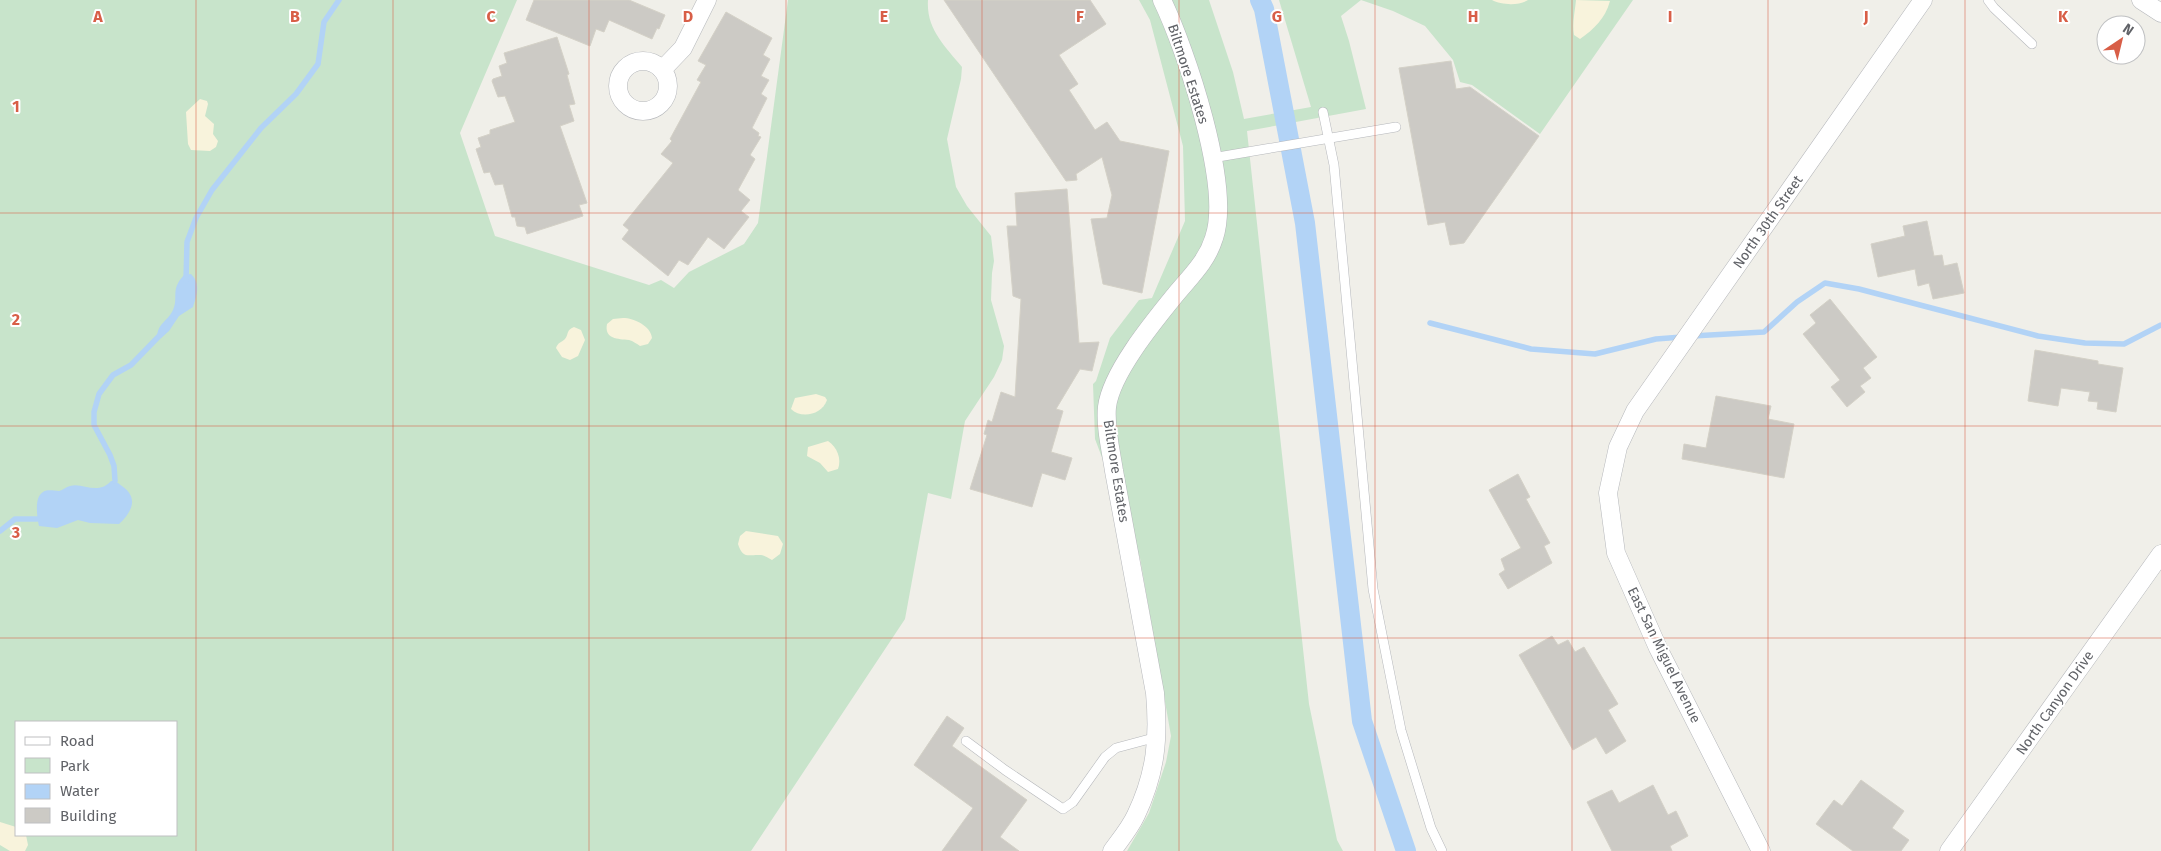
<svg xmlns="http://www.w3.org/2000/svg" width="2161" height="851" font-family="'Fira Sans',sans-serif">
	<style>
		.green { fill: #c8e4cb; fill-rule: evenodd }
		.sand { fill: #f8f3dc }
		.water { fill: #b2d3f6 }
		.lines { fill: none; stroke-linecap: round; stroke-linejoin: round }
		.stream { stroke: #b2d3f6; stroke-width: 5.5 }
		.canal { stroke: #b2d3f6; stroke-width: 20 }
		.building { fill: #cccac5; stroke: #d4d1c7 }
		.service-casing { stroke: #b5b7bb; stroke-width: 10 }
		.minor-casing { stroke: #b5b7bb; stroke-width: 19 }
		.service { stroke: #fff; stroke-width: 9 }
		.minor { stroke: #fff; stroke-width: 18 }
		.grid { fill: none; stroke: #d85e47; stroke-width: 1; stroke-opacity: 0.55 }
		.labels { text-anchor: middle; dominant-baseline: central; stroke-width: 4; stroke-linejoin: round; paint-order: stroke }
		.street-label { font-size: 14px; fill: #606267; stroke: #fff }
		.grid-label { font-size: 16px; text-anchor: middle; font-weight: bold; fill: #d85e47; stroke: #fff; stroke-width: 4; stroke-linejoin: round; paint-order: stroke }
	</style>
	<rect width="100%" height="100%" fill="#f0efe9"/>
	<g class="green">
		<path d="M0,0h517l-57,133 35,103 154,49 12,-5 13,8 15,-16 55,-28 14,-21 30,-223h140c-2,29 17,46 34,67l-1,12 -14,60 9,48 11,19 24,30 3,25 -2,12 -1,27 13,46 -2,14 -8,17 -29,44 -14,78 -23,-6 -23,126 -154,232h-751zM16,722h160v113h-160z"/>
		<path d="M1139,0h70l24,72 11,47 67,-12 -32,-107h354l-93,134 -68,-49 -12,-3 -7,-22 -28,-34 -32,-15 -32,-11 -20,16 8,25 17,68 -119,22 62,573 28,136 6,11h-216l22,-38 17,-51 5,-26 -31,-178 -45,-119 -2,-55 3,-3 14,-43 29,-38 13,-2 33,-77 -2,-75 -33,-126z"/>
	</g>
	<g class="sand">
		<path d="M1492,0h36c-9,6 -27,5 -36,0z"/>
		<path d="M1576,0l34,1c-5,18 -16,28 -30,38l-6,-4c-2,-12 1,-24 2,-35z"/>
		<path d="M200,99l7,2 1,3 -3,12 9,8 -1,10 5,7 -2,6 -6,4 -19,-1 -3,-6 -2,-32z"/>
		<path d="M623,318c11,0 28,8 29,20l-4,6 -8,2c-3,-2 -7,-5 -11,-6 -11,-1 -25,-1 -22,-16l6,-5z"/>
		<path d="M574,327l7,3 4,10 -7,16 -8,4 -8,-3 -6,-9c2,-6 5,-5 9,-9 4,-5 1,-9 9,-12z"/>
		<path d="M816,394l9,3 2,3c-5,15 -26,19 -36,9l4,-11z"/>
		<path d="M828,441c9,6 14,18 10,28l-10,3 -8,-9 -13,-7 1,-9z"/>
		<path d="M746,531l32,5 5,8 -3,10 -8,6c-3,-1 -8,-5 -11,-5 -12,-1 -18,5 -23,-11l2,-8z"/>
		<path d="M0,822l16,5v8h10l2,10 -3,6h-15l-10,-6z"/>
	</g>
	<g class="water">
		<path d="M191,274c10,10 6,21 2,33l-14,9 -10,15 -8,7 -4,-3c2,-12 10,-14 15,-23 8,-14 -3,-21 12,-37z"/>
		<path d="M111,481c5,0 7,2 11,5 17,12 10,26 -3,38l-29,-1 -12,-3 -21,8 -18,-2c-2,-9 -5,-29 4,-34 5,-3 11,-1 16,-1 4,-1 7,-4 11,-5 13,-4 27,10 41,-5z"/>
	</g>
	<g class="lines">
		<g class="stream">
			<path d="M186,281l1,-39 9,-24 16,-28 49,-62 35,-34 22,-30 6,-42 15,-22"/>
			<path d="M1430,323l101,26 64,5 61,-15 26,-2"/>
			<path d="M1692,336l72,-4 33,-30 28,-19 34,6 179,47 47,7 39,1 37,-19"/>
			<path d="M115,481l-1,-15 -4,-11 -16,-30v-13l5,-18 14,-19 18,-10 32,-33"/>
			<path d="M0,531l15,-12h22"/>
		</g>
		<path class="canal" d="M1260,0l4,9 41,214 57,498 44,130"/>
	</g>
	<g class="building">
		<path d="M534,0h95l36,15 -6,14 -2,-1 -5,11 -43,-19 -5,12 -8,-3 -6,17 -64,-26z"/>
		<path d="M944,0h146l16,24 -47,31 19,29 -9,6 26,40 12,-8 13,19 49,10 -27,142 -39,-9 -12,-65 16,-1 5,-23 -10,-38 -26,17 1,6 -11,1z"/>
		<path d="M726,12l46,26 -9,17 7,4 -9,17 8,4 -8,14 6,4 -15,30 7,5 -1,3 3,1 -11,18 5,4 -17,31 12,10 -9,11 8,6 -25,32 -16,-12 -20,28 -9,-5 -11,16 -46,-37 7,-9 -6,-5 50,-62 -12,-9 11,-13 -2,-2 31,-57 -4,-2 9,-15 -8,-4z"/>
		<path d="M557,37l12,37 -2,1 8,29 -6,1 5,16 -14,5 27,77 -8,2 4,11 -56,18 -2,-7 -8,-1 -2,-9h-3l-9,-33 -8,1 -5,-13 -6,1 -8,-24 5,-2 -3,-9 12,-4v-4l25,-8 -10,-26 -7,1 -6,-16 1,-2 9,-3 -3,-10 8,-3 -3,-10z"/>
		<path d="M1451,61l5,28 14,-2 69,49 -75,107 -14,2 -5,-23 -17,3 -29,-157z"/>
		<path d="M1067,189l12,154 20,-1 -7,29 -12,-2 -24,40 7,2 -12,41 21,6 -7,22 -23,-7 -10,34 -62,-18 17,-54 -3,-1 4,-14 4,2 9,-30 14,5 6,-98 -8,-3 -6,-70h10l-2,-33z"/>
		<path d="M1927,221l7,35 8,-1 2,11 13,-3 7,30 -31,6 -4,-16 -11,3 -3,-17 -37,8 -7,-33 34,-8 -2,-10z"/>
		<path d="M1830,299l47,58 -14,11 8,10 -11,8 5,6 -18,15 -16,-20 9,-7 -37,-46 13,-11 -6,-8z"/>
		<path d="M2035,350l63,11v3l25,4 -7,44 -19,-3 1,-7 -10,-1 2,-9 -29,-4 -3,18 -30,-5z"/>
		<path d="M1716,396l55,10 -3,13 26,5 -10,54 -102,-19 2,-15 22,4z"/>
		<path d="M1518,474l12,23 -4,2 24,44 -6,3 8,17 -44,26 -9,-15 6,-4 -4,-11 20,-11 -32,-58z"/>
		<path d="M1552,636l6,9 10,-5 7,12 9,-5 34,57 -10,6 18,31 -20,13 -10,-17 -23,13 -54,-95z"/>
		<path d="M947,716l17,12 -12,18 75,54 -27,37 19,14h-77l31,-43 -59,-43z"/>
		<path d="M1861,780l43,31 -12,17 17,12 -8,11h-48l-37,-27 18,-24 8,6z"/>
		<path d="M1653,785l15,30 8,-4 12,25 -18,10 2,5h-60l-25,-49 25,-12 7,13z"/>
	</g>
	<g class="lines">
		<g class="service-casing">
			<g id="service">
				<path d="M1988,0l6,8 38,36"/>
				<path d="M1323,112l11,53 39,424 28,141 30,98 11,23"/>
				<path d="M1212,158l184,-31"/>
				<path d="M966,741l39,29 58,39 10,-7 32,-45 11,-9 41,-11"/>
			</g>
		</g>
		<g class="minor-casing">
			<g id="minor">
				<path d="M2141,0l20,13"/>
				<circle cx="643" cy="86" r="25"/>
				<path d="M662,70l21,-22 24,-48"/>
				<path d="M1112,851c8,-11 18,-23 24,-36 20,-42 23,-77 19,-122l-41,-222c-3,-20 -9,-44 -7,-64 4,-34 47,-86 69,-113 15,-18 31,-33 38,-56 18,-52 -28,-188 -52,-238"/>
				<path d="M1761,851l-103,-203 -42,-95 -8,-60 10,-46 17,-36 288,-411"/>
				<path d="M1949,851l212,-297"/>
			</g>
		</g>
		<use href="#service" class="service"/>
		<use href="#minor" class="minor"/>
	</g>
	<path class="grid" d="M196,0v851M393,0v851M589,0v851M786,0v851M982,0v851M1179,0v851M1375,0v851M1572,0v851M1768,0v851M1965,0v851M0,213h2161M0,426h2161M0,638h2161"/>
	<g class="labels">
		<g class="street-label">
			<text transform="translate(1188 74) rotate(72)">Biltmore Estates</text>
			<text transform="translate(1768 222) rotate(-55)">North 30th Street</text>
			<text transform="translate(1116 471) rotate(81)">Biltmore Estates</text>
			<text transform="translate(1664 655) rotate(64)">East San Miguel Avenue</text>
			<text transform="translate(2055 703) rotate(-55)">North Canyon Drive</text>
		</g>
	</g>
	<g class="grid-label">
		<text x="98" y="22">A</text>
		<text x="295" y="22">B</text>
		<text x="491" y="22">C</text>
		<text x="688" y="22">D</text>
		<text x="884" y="22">E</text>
		<text x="1080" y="22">F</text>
		<text x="1277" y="22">G</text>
		<text x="1473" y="22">H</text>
		<text x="1670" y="22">I</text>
		<text x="1866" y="22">J</text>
		<text x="2063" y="22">K</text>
		<text x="16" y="112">1</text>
		<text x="16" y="325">2</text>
		<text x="16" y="538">3</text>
	</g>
	<rect x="15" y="721" width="162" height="115" fill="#ffffff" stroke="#bfc0c2"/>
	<rect x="25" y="737" width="25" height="8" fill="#ffffff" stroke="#bfc0c2"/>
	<text x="60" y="746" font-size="15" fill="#606267">Road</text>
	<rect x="25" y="758" width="25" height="15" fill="#c8e4cb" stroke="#bfc0c2"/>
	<text x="60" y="771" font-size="15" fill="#606267">Park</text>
	<rect x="25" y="784" width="25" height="15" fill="#b2d3f6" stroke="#bfc0c2"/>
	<text x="60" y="796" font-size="15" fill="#606267">Water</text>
	<rect x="25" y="808" width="25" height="15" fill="#cccac5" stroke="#bfc0c2"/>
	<text x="60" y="821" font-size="15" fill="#606267">Building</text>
	<g transform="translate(2121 40) rotate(35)"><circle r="24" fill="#ffffff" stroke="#bfc0c2"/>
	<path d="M0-4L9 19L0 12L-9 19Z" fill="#d85e47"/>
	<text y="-8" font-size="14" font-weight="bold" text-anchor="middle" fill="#606267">N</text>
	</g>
</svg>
